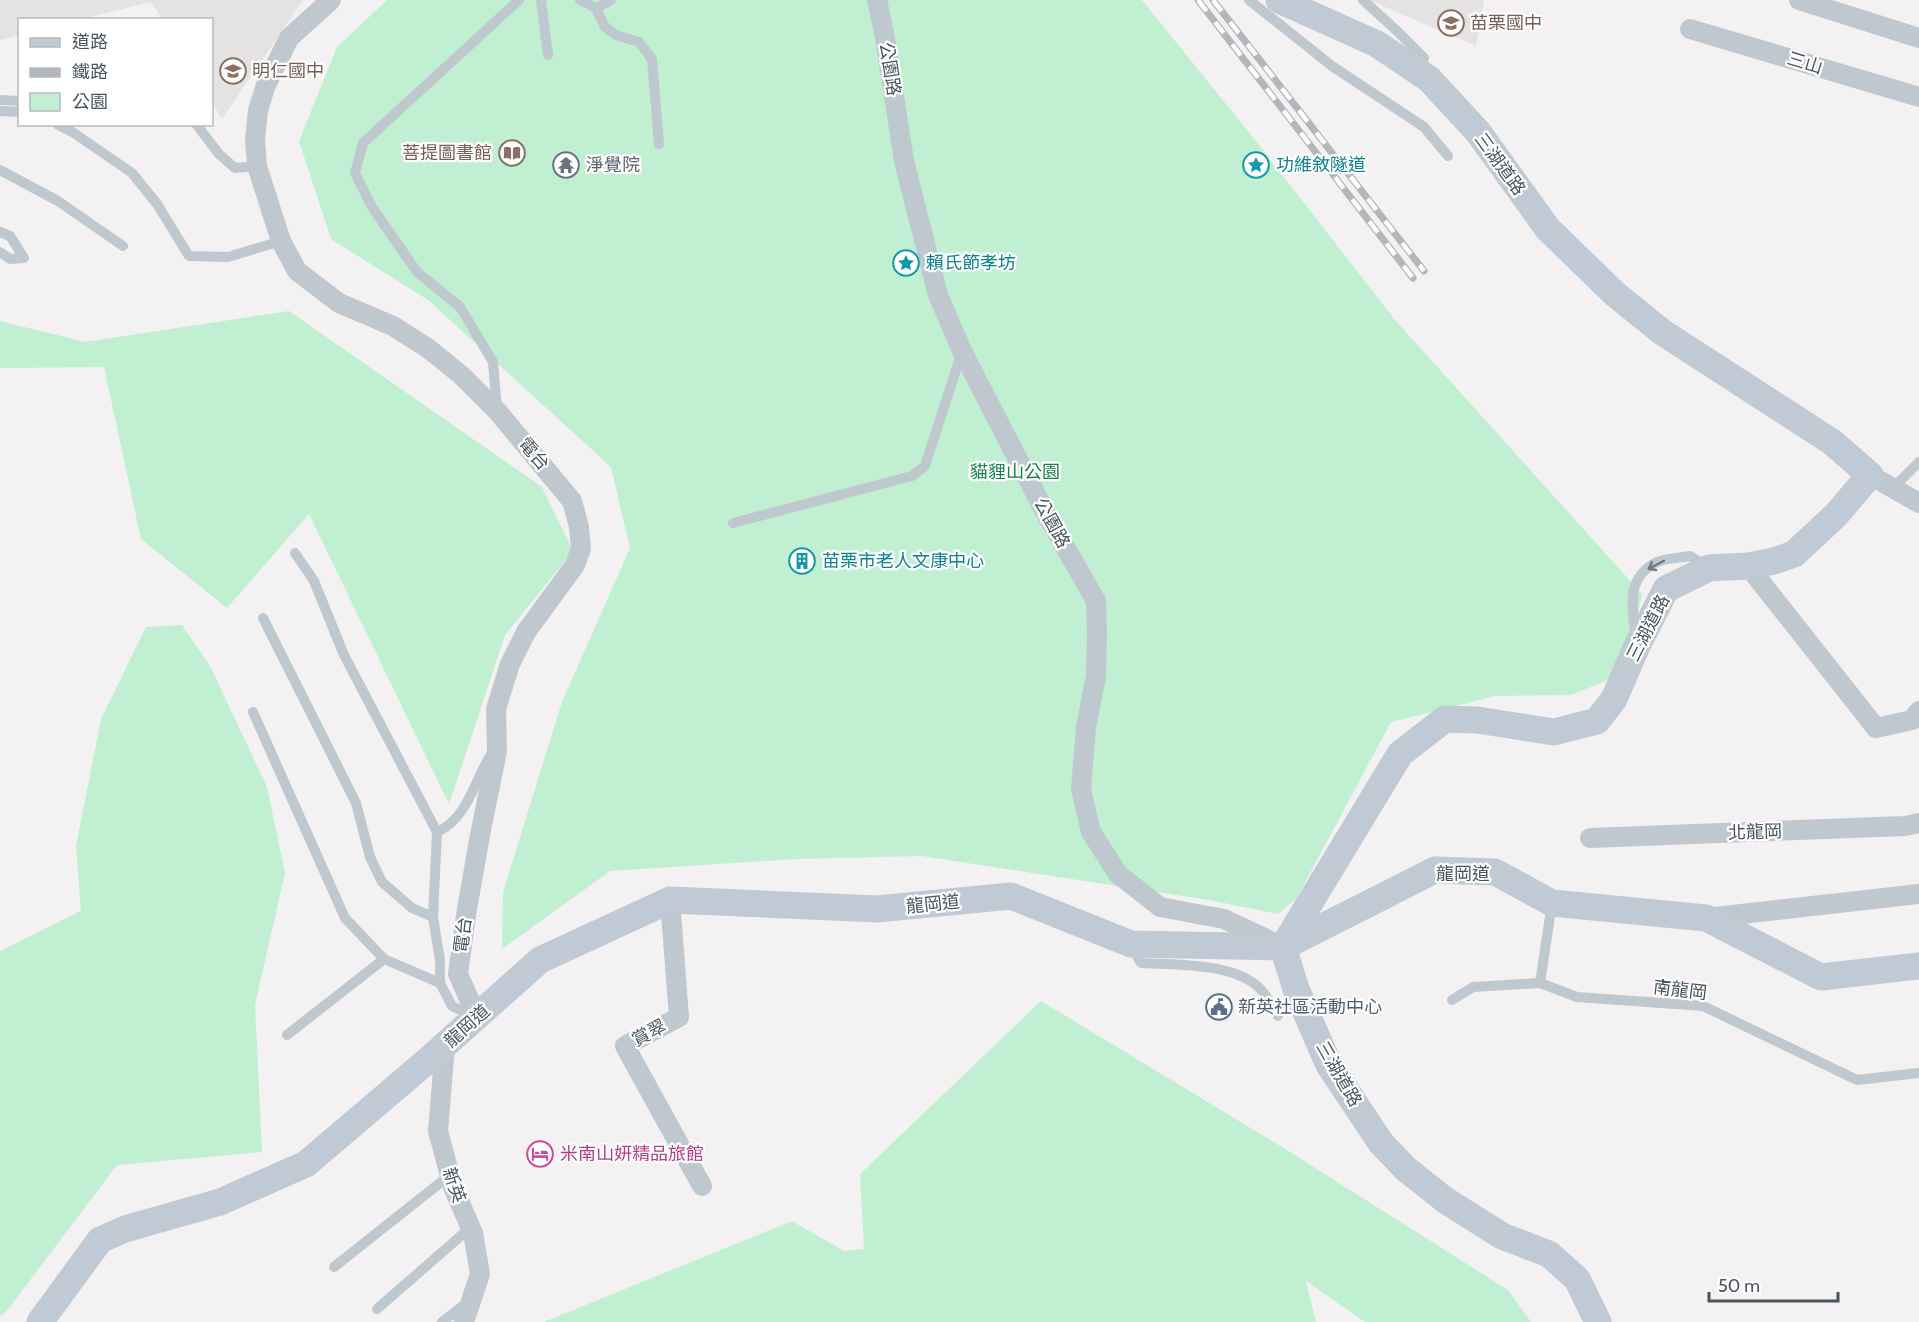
<svg xmlns="http://www.w3.org/2000/svg" width="1919" height="1322" font-family="Cabin,'Noto Sans TC',sans-serif">
	<style>
		.education { fill: #e4e2e3 }
		.green { fill: #c1efd1 }
		.lines { fill: none; stroke-linecap: round; stroke-linejoin: round }
		.lane { stroke: #bfc8cf; stroke-width: 10 }
		.street { stroke: #bfc8cf; stroke-width: 20 }
		.secondary { stroke: #bfcad4; stroke-width: 27 }
		.rail-casing { stroke: #b3b6bb; stroke-width: 7 }
		.rail { stroke: #fff; stroke-width: 4.5; stroke-dasharray: 14; stroke-linecap: butt }
		.oneway { stroke: #6c7880 }
		.labels { text-anchor: middle; dominant-baseline: central; stroke-width: 4.5; stroke-linejoin: round; paint-order: stroke }
		.education-label { font-size: 18px; fill: #785e54; stroke: #fff; text-anchor: start }
		.street-label { font-size: 18px; fill: #49555e; stroke: #fff }
		.worship-label { font-size: 18px; fill: #5b616d; stroke: #fff; text-anchor: start }
		.culture-label { font-size: 18px; fill: #0d838f; stroke: #fff; text-anchor: start }
		.park-label { font-size: 18px; fill: #1a7f48; stroke: #fff }
		.service-label { font-size: 18px; fill: #4e5e75; stroke: #fff; text-anchor: start }
		.hotel-label { font-size: 18px; fill: #b23c85; stroke: #fff; text-anchor: start }
	</style>
	<rect width="100%" height="100%" fill="#f3f1f1"/>
	<g class="education">
		<path d="M0,0h303l-81,119 -10,-17v-82l-50,-1 -11,-17 -69,17 -62,1 -1,15 -19,5z"/>
		<path d="M1369,0h115l-8,46z"/>
	</g>
	<g class="green">
		<path d="M387,0h755l117,145 136,175 247,274 -17,79 -54,22 -76,1 -104,26 -95,177 -18,15 -69,-14 -287,-44 -127,3 -185,12 -108,78 1,-57 59,-190 68,-154 -19,-81 -183,-167 -97,-61 -32,-98 38,-94z"/>
		<path d="M289,311l253,176 31,64 -68,84 -56,169 -140,-290 -82,94 -86,-69 -37,-172 -104,1v-47l85,21z"/>
		<path d="M182,625l28,41 57,121 18,86 -30,132 7,147 -145,13 -111,147 -6,4v-365l81,-40 -5,-65 25,-127 45,-92z"/>
		<path d="M1041,1001l241,146 226,143 23,32h-166l-59,-41 10,41h-772l248,-101 52,30 20,-2 -4,-75z"/>
	</g>
	<g class="lines">
		<g class="lane">
			<path d="M541,0l7,55"/>
			<path d="M580,0l16,8 15,-8"/>
			<path d="M1249,0l83,66 92,61 24,29"/>
			<path d="M1363,0l33,30 28,28 -5,14"/>
			<path d="M596,8l9,19 11,8 23,7 13,17 7,85"/>
			<path d="M0,100l20,1"/>
			<path d="M0,111l20,1"/>
			<path d="M57,124l17,9 58,40 25,31 32,52 39,1 53,-16"/>
			<path d="M196,124l23,30 16,14 22,-2"/>
			<path d="M0,170l58,31 65,45"/>
			<path d="M0,232l10,4 14,22 -14,1 -10,-7"/>
			<path d="M497,410l-4,-48 -33,-55 -43,-35 -45,-65 -17,-34 8,-30 156,-143"/>
			<path d="M1893,488l26,-26"/>
			<path d="M733,523l179,-47 13,-10 37,-115"/>
			<path d="M295,553l19,28 30,74 93,177c30,-13 37,-50 53,-76"/>
			<path d="M263,618l93,185 14,54 12,25 30,26 21,9"/>
			<path d="M1636,637c-4,-29 -11,-59 21,-75 10,-4 23,-4 33,-6l16,10"/>
			<path d="M253,712l92,206 39,41 56,24"/>
			<path d="M437,832l-4,85 7,43v23l12,23 24,11"/>
			<path d="M1552,903l-12,80 37,14 126,9 154,74 62,-7"/>
			<path d="M1132,947l9,16c35,2 98,-1 122,29 6,7 10,16 15,24"/>
			<path d="M1452,1000l21,-13 67,-4"/>
			<path d="M287,1035l97,-76"/>
			<path d="M334,1267l116,-92"/>
			<path d="M377,1309l94,-82"/>
			<path d="M442,1322l26,-20"/>
		</g>
		<g class="street">
			<path d="M331,0l-42,38 -23,47 -8,25 -3,30 2,26 24,75 16,30 42,32 54,23 36,23 32,26 37,37 74,89 7,26 2,22 -6,16 -49,67 -16,32 -14,45 1,42 -17,84 -14,80 -8,59 19,43"/>
			<path d="M877,0l8,38 19,123 34,134 24,56 82,159 52,91 1,33 -1,42 -10,51 -5,62 10,43 27,42 42,33 64,12 53,25"/>
			<path d="M1799,0l120,38"/>
			<path d="M1690,29l229,68"/>
			<path d="M1870,475l49,28"/>
			<path d="M1748,566l128,162 36,-8 7,-9"/>
			<path d="M1590,838l315,-12 14,-3"/>
			<path d="M670,900l9,117 -54,29 77,140"/>
			<path d="M1706,918l213,-24"/>
			<path d="M445,1045l-7,86 15,56 20,46 7,41 -16,48"/>
		</g>
		<g class="secondary">
			<path d="M1279,0l98,44 52,35 49,53 70,97 67,65 47,38 170,110 38,33 -34,40 -42,39 -20,7 -26,5 -39,2 -43,21 -29,57 -23,53 -17,22 -43,11 -77,-12 -32,-1 -45,35 -117,193 13,42 33,76 52,78 25,26 39,31 57,36 47,18 28,25 21,43"/>
			<path d="M40,1322l60,-82 25,-11 95,-27 86,-38 121,-103 113,-101 130,-60 207,9 134,-13 120,48 152,3 152,-77 60,2 57,31 154,15 115,59 98,-11"/>
		</g>
		<g class="rail-casing">
			<g id="rail">
				<path d="M1198,0l215,278"/>
				<path d="M1213,0l211,271"/>
			</g>
		</g>
		<use href="#rail" class="rail"/>
	</g>
	<defs><path id="oneway-shaft" d="M-6 0H5M1.5-3L5.5 0L1.5 3" fill="none" stroke-width="1.6" stroke-linecap="round" stroke-linejoin="round" transform="scale(1.5)"/></defs>
	<use class="oneway" href="#oneway-shaft" transform="translate(1656 565) rotate(152)"/>
	<defs>
		<g id="school-ring" transform="scale(1.35)"><circle r="9.5" fill="#fff" stroke="#8d6e63" stroke-width="1.5"/><path d="M0-5L7-2L0 1L-7-2ZM-4 1L0 2.5L4 1V4Q0 6-4 4Z" fill="#8d6e63"/></g>
		<g id="library-ring" transform="scale(1.35)"><circle r="9.5" fill="#fff" stroke="#8d6e63" stroke-width="1.5"/><path d="M-6-4Q-3-5.5-.7-3.5V5Q-3 3-6 4ZM6-4Q3-5.5 .7-3.5V5Q3 3 6 4Z" fill="#8d6e63"/></g>
		<g id="temple-ring" transform="scale(1.35)"><circle r="9.5" fill="#fff" stroke="#6b7280" stroke-width="1.5"/><path d="M0-6L5-2H3V0L6.5 2.5H4V6H1.5V3h-3V6H-4V2.5H-6.5L-3 0V-2H-5Z" fill="#6b7280"/></g>
		<g id="sight-ring" transform="scale(1.35)"><circle r="9.5" fill="#fff" stroke="#0f9aa8" stroke-width="1.5"/><path d="M0-6L1.8-2.2L6-1.7L2.9 1.2L3.7 5.4L0 3.3L-3.7 5.4L-2.9 1.2L-6-1.7L-1.8-2.2Z" fill="#0f9aa8"/></g>
		<g id="building-ring" transform="scale(1.35)"><circle r="9.5" fill="#fff" stroke="#0f9aa8" stroke-width="1.5"/><path d="M-4-6H4V6H1V3H-1V6H-4ZM-2.5-4.3h1.7v1.8h-1.7ZM.8-4.3h1.7v1.8H.8ZM-2.5-1h1.7V.8h-1.7ZM.8-1h1.7V.8H.8Z" fill="#0f9aa8"/></g>
		<g id="civic-ring" transform="scale(1.35)"><circle r="9.5" fill="#fff" stroke="#5c6f8a" stroke-width="1.5"/><path d="M-.6-6.5H3V-4.5H.6V-3L4-1V1h2V6H-6V1h2V-1L-.6-3ZM-1.2 2.5V6h2.4V2.5Z" fill="#5c6f8a"/></g>
		<g id="hotel-ring" transform="scale(1.35)"><circle r="9.5" fill="#fff" stroke="#d1479c" stroke-width="1.5"/><path d="M-6-4.5h1.5V1H6V5H4.5V3h-9V5H-6ZM-4 0a1.8 1.8 0 1 1 3.6 0ZM.5 0V-2.5h3Q6-2.5 6 0Z" fill="#d1479c"/></g>
	</defs>
	<g fill-rule="evenodd">
		<use href="#school-ring" x="1451" y="23"/>
		<use href="#school-ring" x="233" y="71"/>
		<use href="#library-ring" x="512" y="153"/>
		<use href="#temple-ring" x="566" y="165"/>
		<use href="#sight-ring" x="1256" y="165"/>
		<use href="#sight-ring" x="906" y="263"/>
		<use href="#building-ring" x="802" y="561"/>
		<use href="#civic-ring" x="1219" y="1007"/>
		<use href="#hotel-ring" x="540" y="1154"/>
	</g>
	<g class="labels">
		<g class="education-label">
			<text x="1470" y="23">苗栗國中</text>
			<text x="252" y="71">明仁國中</text>
			<text x="492" y="153" text-anchor="end">菩提圖書館</text>
		</g>
		<g class="street-label">
			<text transform="translate(1805 63) rotate(17)">三山</text>
			<text transform="translate(890 69) rotate(81)">公園路</text>
			<text transform="translate(1500 164) rotate(54)">三湖道路</text>
			<text transform="translate(534 454) rotate(49)">電台</text>
			<text transform="translate(1052 523) rotate(61)">公園路</text>
			<text transform="translate(1648 628) rotate(-63)">三湖道路</text>
			<text transform="translate(1755 832) rotate(-2)">北龍岡</text>
			<text x="1463" y="874">龍岡道</text>
			<text transform="translate(933 904) rotate(-6)">龍岡道</text>
			<text transform="translate(463 935) rotate(-83)">電台</text>
			<text transform="translate(1680 990) rotate(7)">南龍岡</text>
			<text transform="translate(467 1026) rotate(-42)">龍岡道</text>
			<text transform="translate(649 1033) rotate(-28)">賞翠</text>
			<text transform="translate(1339 1074) rotate(60)">三湖道路</text>
			<text transform="translate(454 1185) rotate(71)">新英</text>
		</g>
		<g class="worship-label">
			<text x="586" y="165">淨覺院</text>
		</g>
		<g class="culture-label">
			<text x="1276" y="165">功維敘隧道</text>
			<text x="926" y="263">賴氏節孝坊</text>
			<text x="822" y="561">苗栗市老人文康中心</text>
		</g>
		<g class="park-label">
			<text x="1015" y="472">貓貍山公園</text>
		</g>
		<g class="service-label">
			<text x="1238" y="1007">新英社區活動中心</text>
		</g>
		<g class="hotel-label">
			<text x="560" y="1154">米南山妍精品旅館</text>
		</g>
	</g>
	<rect x="18" y="18" width="195" height="108" fill="#ffffff" stroke="#b6bbbf" stroke-width="1.5"/>
	<rect x="30" y="38" width="30" height="9" fill="#bfcad4" stroke="#b6bbbf" stroke-width="1.5"/>
	<text x="72" y="48" font-size="18" fill="#49555e">道路</text>
	<rect x="30" y="68" width="30" height="9" fill="#b3b6bb" stroke="#b6bbbf" stroke-width="1.5"/>
	<text x="72" y="78" font-size="18" fill="#49555e">鐵路</text>
	<rect x="30" y="93" width="30" height="18" fill="#c1efd1" stroke="#b6bbbf" stroke-width="1.5"/>
	<text x="72" y="108" font-size="18" fill="#49555e">公園</text>
	<path d="M1709 1292v9h129v-9" fill="none" stroke="#49555e" stroke-width="3"/>
	<text x="1718" y="1292" font-size="18" fill="#49555e" stroke="#ffffff" stroke-width="4.5" paint-order="stroke">50 m</text>
</svg>
